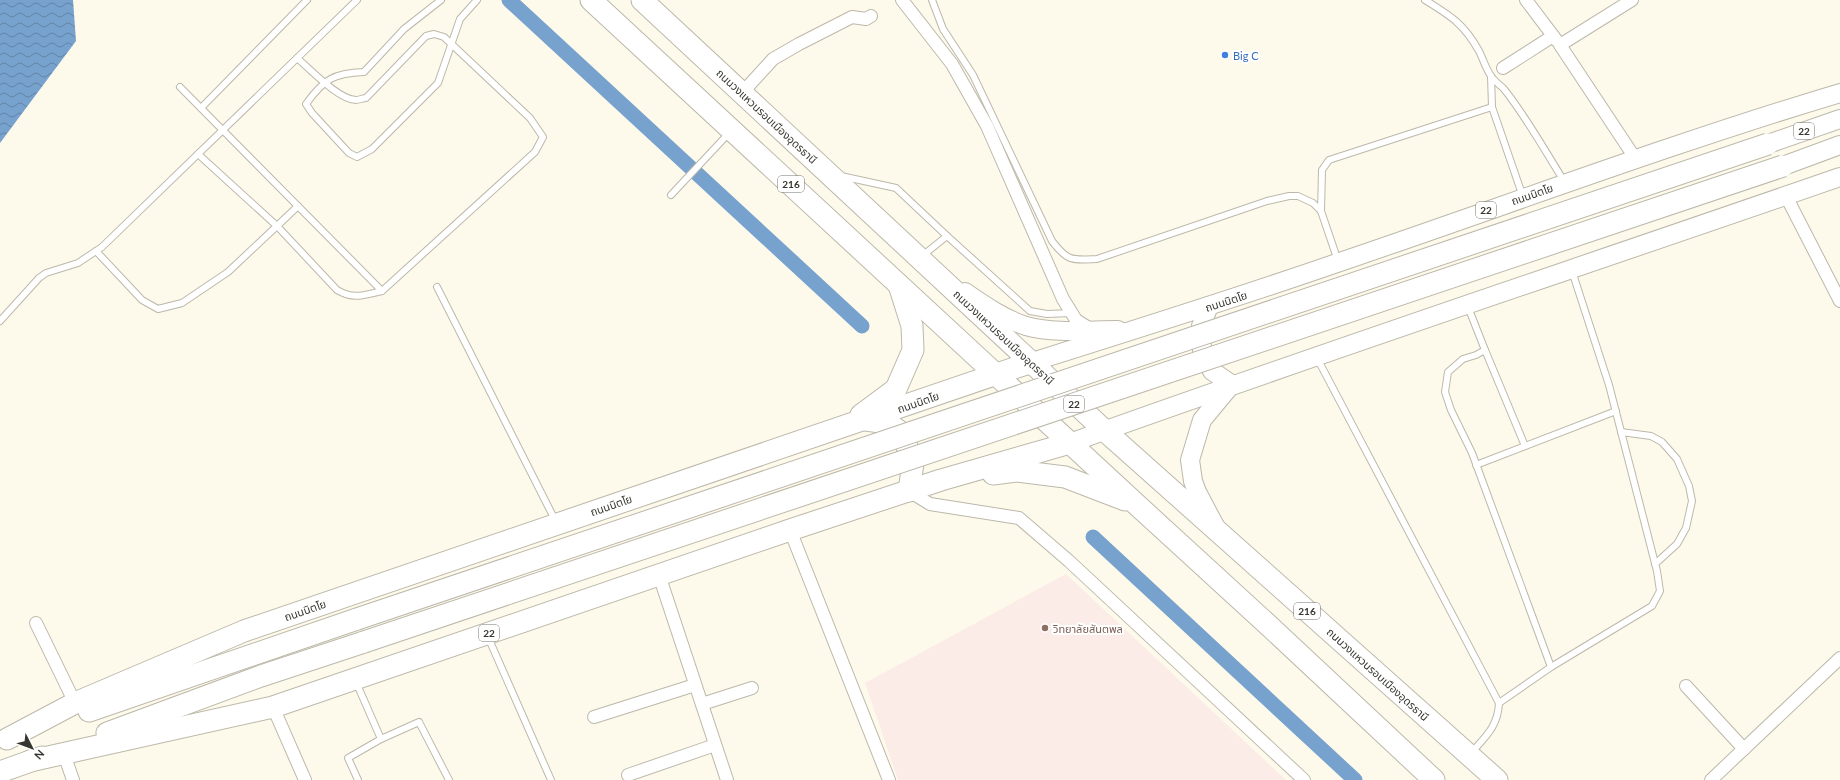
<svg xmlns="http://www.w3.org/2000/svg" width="1840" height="780" font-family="Lato,'Noto Sans Thai',sans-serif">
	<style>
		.education { fill: #fcece8 }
		.water { fill: url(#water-waves) }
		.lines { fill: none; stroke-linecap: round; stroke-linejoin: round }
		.canal { stroke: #76a2cd; stroke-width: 15 }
		.lane-casing { stroke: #bcb8aa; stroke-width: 8 }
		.street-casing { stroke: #bcb8aa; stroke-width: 14 }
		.primary-casing { stroke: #bcb8aa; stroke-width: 20 }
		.highway-casing { stroke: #bcb8aa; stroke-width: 23 }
		.lane { stroke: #fff; stroke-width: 6 }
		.street { stroke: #fff; stroke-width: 12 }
		.primary { stroke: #fff; stroke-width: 18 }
		.highway { stroke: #fff; stroke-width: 21 }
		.highway-bridge-casing { stroke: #bcb8aa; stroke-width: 23; stroke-linecap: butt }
		.highway-bridge { stroke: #fff; stroke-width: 21 }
		.shop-dot { fill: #3f7fe0; stroke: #fff; stroke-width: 1.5 }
		.education-dot { fill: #8d6e63; stroke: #fff; stroke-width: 1.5 }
		.labels { text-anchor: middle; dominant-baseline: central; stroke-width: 4; stroke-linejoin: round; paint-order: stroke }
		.shield { fill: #fff; stroke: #73726e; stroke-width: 1 }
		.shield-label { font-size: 10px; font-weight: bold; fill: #373630 }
		.shop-label { font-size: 11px; fill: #366cbe; stroke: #fff; text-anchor: start }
		.street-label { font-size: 11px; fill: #373630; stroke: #fff }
		.education-label { font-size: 11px; fill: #785e54; stroke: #fff; text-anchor: start }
	</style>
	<defs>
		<pattern id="water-waves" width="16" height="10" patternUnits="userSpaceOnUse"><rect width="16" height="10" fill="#76a2cd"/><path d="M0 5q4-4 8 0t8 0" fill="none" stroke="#6285a7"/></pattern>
	</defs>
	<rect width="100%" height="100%" fill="#fefaeb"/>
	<path class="education" d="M1066,574l220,206h-388l-33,-97z"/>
	<path class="water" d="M0,0h73l3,41 -76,102z"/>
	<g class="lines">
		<g class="canal">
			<path d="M509,0l353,326"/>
			<path d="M1093,537l262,243"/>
		</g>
		<g class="lane-casing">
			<g id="lane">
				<path d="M441,0l-37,29 -40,43c-30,1 -40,7 -58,32l6,9 37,40 8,4 15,-8 66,-66 22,-64 17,-19"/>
				<path d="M932,0l11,29 30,46 79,166c16,21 20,19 45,18l170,-58 22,-5h9l15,7 8,8 17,50"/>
				<path d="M1425,0c26,16 39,24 54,51 4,8 7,18 12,25 3,5 9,9 13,13 23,29 41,62 60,92"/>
				<path d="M1491,76l1,31 31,90"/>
				<path d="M180,87l202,204"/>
				<path d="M201,108l106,-108"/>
				<path d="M198,154l79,72 21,-20"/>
				<path d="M841,176l55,12 51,48"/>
				<path d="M671,195l59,-63"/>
				<path d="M1321,211l1,-41 7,-10 163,-53"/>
				<path d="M96,251l46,49 16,9 24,-6 46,-31 49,-46 60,64c17,10 27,5 45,1l153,-139 8,-15 -13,-19 -86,-81 -10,-3 -8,2 -60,62c-3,0 -7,2 -10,2 -17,0 -46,-31 -59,-42"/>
				<path d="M922,256l25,-20 83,75 17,3 25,-1"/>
				<path d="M437,287l119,235"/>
				<path d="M1468,307l17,43 -9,5 -13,4 -15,13 -3,20 6,18 21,43 79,214"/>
				<path d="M0,321l39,-43 7,-5 32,-10 24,-16 255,-247"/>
				<path d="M1485,350l40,96"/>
				<path d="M1317,358l182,345c-1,23 -13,33 -27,49"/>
				<path d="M1621,432l30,4 11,6 15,17 12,27 3,15 -6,27 -9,16 -22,20"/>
				<path d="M1476,465l140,-54"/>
				<path d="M488,637l63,143"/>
				<path d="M356,682l25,57"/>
				<path d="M1499,703l52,-36 101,-61 8,-15 -3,-20 -48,-186 -37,-114"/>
				<path d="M358,780l-10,-22 33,-19 38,-17 30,58"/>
			</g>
		</g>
		<g class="street-casing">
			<g id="street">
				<path d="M902,0l50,64 35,62 76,173 13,21 16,10"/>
				<path d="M1526,0l31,41"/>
				<path d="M1632,0l-72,45 75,113"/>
				<path d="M1503,68l50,-32"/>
				<path d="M742,93l31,-34 26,-15 53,-27 14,2 5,-3"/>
				<path d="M1786,196l54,105"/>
				<path d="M909,491l21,13 89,14 50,43 235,219"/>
				<path d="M790,530l99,250"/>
				<path d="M659,575l68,205"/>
				<path d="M36,623l39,80"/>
				<path d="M1686,686l58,63"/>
				<path d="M702,704l50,-16"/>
				<path d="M273,707l32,73"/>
				<path d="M594,717l101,-32"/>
				<path d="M64,754l9,26"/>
				<path d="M628,775l87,-30"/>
				<path d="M1711,780l129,-122"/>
			</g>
		</g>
		<g class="primary-casing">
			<g id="primary">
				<path d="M1768,144l72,-25"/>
				<path d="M1783,166l57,-21"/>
				<path d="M965,292c19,13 39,27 61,34 30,8 62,4 92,4"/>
				<path d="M1209,306l-8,20 1,24 10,21 19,13"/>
				<path d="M1032,362c102,-32 204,-64 305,-99 168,-57 333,-119 503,-170"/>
				<path d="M1070,443c256,-92 513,-177 770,-266"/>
				<path d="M1215,526l-18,-34 -4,-11 -3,-21 12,-40 29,-35"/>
			</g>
		</g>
		<g class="highway-casing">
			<g id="highway">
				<path d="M591,0l545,504 130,119 168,157"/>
				<path d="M642,0l462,430 393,350"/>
				<path d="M861,415l35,-26 17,-39 -1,-24 -13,-41"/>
				<path d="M866,420l22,3 14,10 11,30 -4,28"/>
				<path d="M993,474l23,-3 49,6 60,23"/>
				<path d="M89,711l268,-92"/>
				<path d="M107,733l154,-57 103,-34"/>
				<path d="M7,739l68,-36 169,-72 788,-269"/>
				<path d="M30,761l243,-54 517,-177 151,-50 129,-37"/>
				<path d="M0,772l42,-15"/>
			</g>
		</g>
		<use href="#lane" class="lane"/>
		<use href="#street" class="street"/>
		<use href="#primary" class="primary"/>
		<use href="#highway" class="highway"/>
		<g class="highway-bridge-casing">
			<g id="highway-bridge">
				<path d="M357,619l1411,-475"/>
				<path d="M364,642l1419,-476"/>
			</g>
		</g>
		<use href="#highway-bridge" class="highway-bridge"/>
	</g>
	<circle class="shop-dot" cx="1225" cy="55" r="4"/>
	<circle class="education-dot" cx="1045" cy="628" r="4"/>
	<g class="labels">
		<g class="shield">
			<rect x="1794" y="123" width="20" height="16" rx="3"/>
			<rect x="778" y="176" width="26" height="16" rx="3"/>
			<rect x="1476" y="202" width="20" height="16" rx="3"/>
			<rect x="1064" y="396" width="20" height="16" rx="3"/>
			<rect x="1294" y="603" width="26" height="16" rx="3"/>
			<rect x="479" y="625" width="20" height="16" rx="3"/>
		</g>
		<g class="shield-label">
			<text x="1804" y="131">22</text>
			<text x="791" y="184">216</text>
			<text x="1486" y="210">22</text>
			<text x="1074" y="404">22</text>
			<text x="1307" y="611">216</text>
			<text x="489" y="633">22</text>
		</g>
		<g class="shop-label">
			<text x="1233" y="55">Big C</text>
		</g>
		<g class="street-label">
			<text transform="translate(767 116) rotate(43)">ถนนวงแหวนรอบเมืองอุดรธานี</text>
			<text transform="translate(1532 194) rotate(-19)">ถนนนิตโย</text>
			<text transform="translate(1226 301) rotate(-18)">ถนนนิตโย</text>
			<text transform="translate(1004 337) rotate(43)">ถนนวงแหวนรอบเมืองอุดรธานี</text>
			<text transform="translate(918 402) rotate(-19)">ถนนนิตโย</text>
			<text transform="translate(611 505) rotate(-19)">ถนนนิตโย</text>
			<text transform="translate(305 610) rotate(-19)">ถนนนิตโย</text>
			<text transform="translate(1378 674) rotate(42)">ถนนวงแหวนรอบเมืองอุดรธานี</text>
		</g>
		<g class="education-label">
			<text x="1053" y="628">วิทยาลัยสันตพล</text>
		</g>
	</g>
	<g transform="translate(32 748) rotate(132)" stroke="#ffffff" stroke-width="3" paint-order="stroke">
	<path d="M0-3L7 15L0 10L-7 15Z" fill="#373630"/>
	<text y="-6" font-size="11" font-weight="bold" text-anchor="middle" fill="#373630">N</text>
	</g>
</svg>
